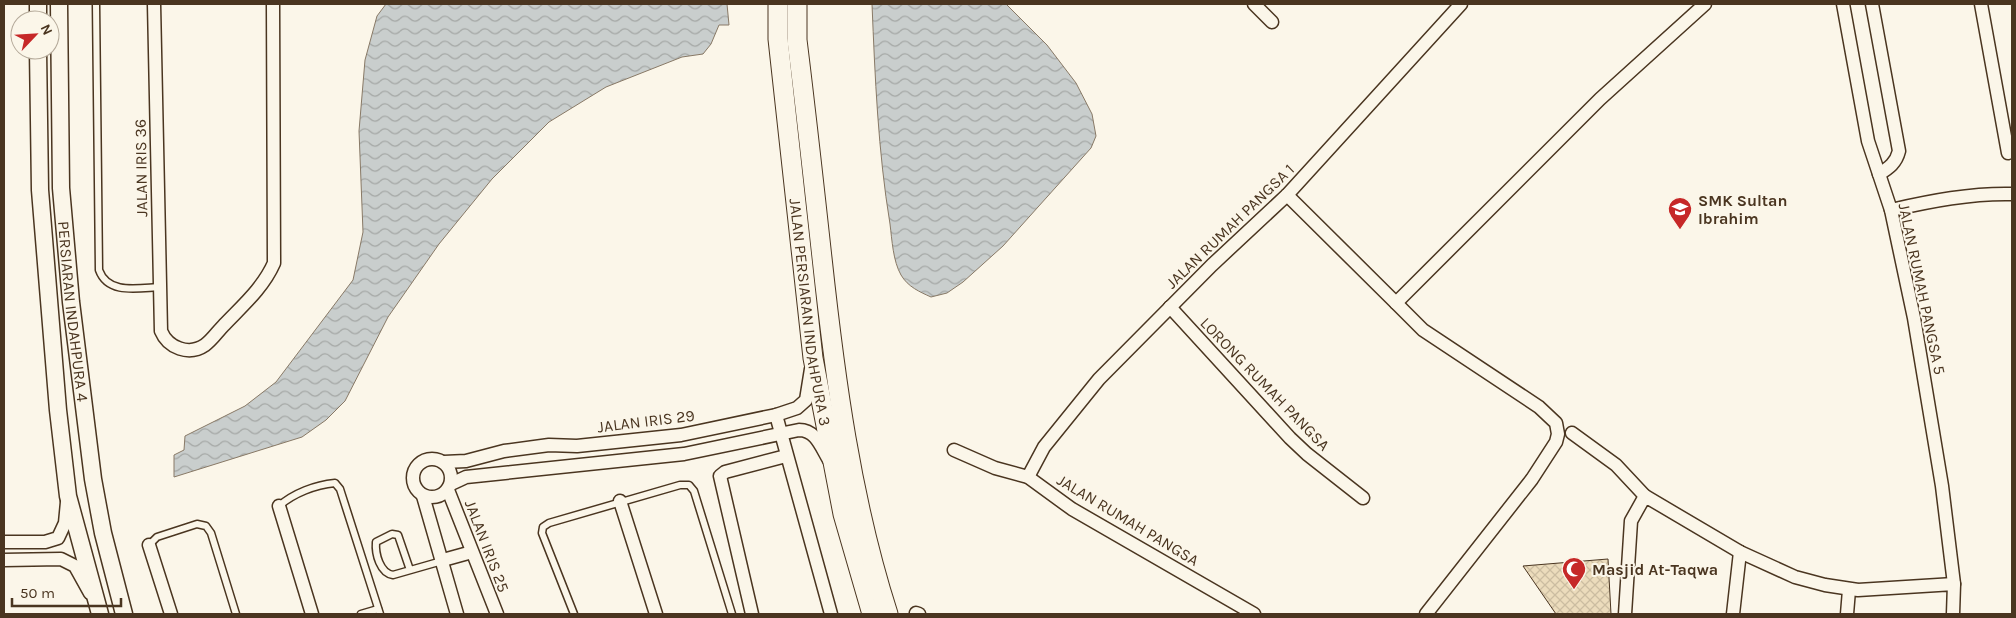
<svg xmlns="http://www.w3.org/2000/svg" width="2016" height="618" font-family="Karla,sans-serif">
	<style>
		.water { fill: url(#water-waves); stroke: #887966 }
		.building { fill: url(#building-cross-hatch); stroke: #4a3520 }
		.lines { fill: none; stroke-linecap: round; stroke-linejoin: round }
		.service-casing { stroke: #4a3520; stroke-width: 9 }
		.minor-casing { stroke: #4a3520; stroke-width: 15 }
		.tertiary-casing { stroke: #4a3520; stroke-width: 19 }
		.secondary-casing { stroke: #4a3520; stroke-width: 21 }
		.service { stroke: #fbf6e9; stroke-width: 6 }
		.minor { stroke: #fbf6e9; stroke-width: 12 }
		.tertiary { stroke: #fbf6e9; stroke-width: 16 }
		.secondary { stroke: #fbf6e9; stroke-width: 19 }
		.labels { text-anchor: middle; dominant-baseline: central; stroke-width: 4; stroke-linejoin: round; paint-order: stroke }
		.street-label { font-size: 16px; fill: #4a3520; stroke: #fbf6e9 }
		.poi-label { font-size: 16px; font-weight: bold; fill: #4a3520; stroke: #fbf6e9; text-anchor: start }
	</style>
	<defs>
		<pattern id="water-waves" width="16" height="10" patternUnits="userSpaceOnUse" patternTransform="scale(1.25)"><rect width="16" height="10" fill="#c9cecd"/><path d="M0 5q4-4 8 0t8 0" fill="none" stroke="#a5a8a6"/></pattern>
		<pattern id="building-cross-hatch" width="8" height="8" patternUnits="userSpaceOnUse" patternTransform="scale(1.25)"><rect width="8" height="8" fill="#ecdcbc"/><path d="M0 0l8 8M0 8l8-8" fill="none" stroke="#ccbda1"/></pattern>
	</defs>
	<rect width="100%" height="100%" fill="#fbf6e9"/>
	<g class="water">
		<path d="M386,4h341l2,21h-10l-8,19 -8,10 -21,3 -76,30 -57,35 -57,57 -53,65 -51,73 -43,84 -19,19 -24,17 -128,40v-22l10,-5 1,-14 60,-30 31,-24 77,-102 10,-48 -4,-101 6,-71 12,-44z"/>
		<path d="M872,4h134l41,41 29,38 16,31 4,22 -5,12 -88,98 -40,36 -16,11 -16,4c-11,-5 -23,-10 -30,-22 -8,-14 -9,-35 -11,-51 -12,-73 -15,-147 -18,-220z"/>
	</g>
	<path class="building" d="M1608,559l3,55h-55l-33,-48z"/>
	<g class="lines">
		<g class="service-casing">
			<g id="service">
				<path d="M96,4l3,266c9,25 39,18 61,17"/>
				<path d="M279,506c15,-13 36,-21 56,-23l5,6 40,125"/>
				<path d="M149,545l8,-8 40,-13 9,2 5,7 25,81"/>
				<path d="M410,570l-12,-35 -6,-1 -16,8c-1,12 4,31 17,33l49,-14"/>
				<path d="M361,614l17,-5"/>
				<path d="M574,614l-32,-81 1,-6 6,-4 131,-38h9l5,6 38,123"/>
			</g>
		</g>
		<g class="minor-casing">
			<g id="minor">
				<path d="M154,4l7,327c7,17 28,25 44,14 7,-5 13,-14 19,-20 18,-19 39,-37 50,-62l-1,-259"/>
				<path d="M1254,4l18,18"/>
				<path d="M1843,4l25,137 23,69 23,108 28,168 12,98"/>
				<path d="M1872,4l27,147c-3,12 -10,17 -20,23"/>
				<path d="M1981,4l27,149"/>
				<path d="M1287,195l109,108 204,-204 105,-95"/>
				<path d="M1891,210c40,-9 80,-17 121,-16"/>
				<path d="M1396,303l27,27 116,77 17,16 2,11 -2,8 -24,37 -106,135"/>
				<path d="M1170,307l120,131 17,16 56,44"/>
				<path d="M776,415l55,199"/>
				<path d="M1572,433l44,32 29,31"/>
				<path d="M954,450l41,18 33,9 44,32 182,105"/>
				<circle cx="432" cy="478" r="19"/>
				<path d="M444,462l22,-1 38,-10 45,-6 28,1 104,-11 95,-20 21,-7 9,-8 5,-31"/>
				<path d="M1028,477l16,-30 55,-68 113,-114 75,-70 174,-191"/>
				<path d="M451,484l15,-7 218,-23 115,-24c17,0 22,17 30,30"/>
				<path d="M448,490l49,124"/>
				<path d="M423,496l34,118"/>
				<path d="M620,501l36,113"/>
				<path d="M279,506l33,108"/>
				<path d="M4,542h41l13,-4 7,-15 2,-21"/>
				<path d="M149,545l22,69"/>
				<path d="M4,560l57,-1 14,7 15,27"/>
				<path d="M443,560l29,-8"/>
				<path d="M916,613l3,1"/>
				<path d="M752,614l-32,-138 5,-4 61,-16"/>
				<path d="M1625,614l6,-93 14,-25 95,56 55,25 30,8 33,5 96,-6 -1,30"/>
				<path d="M1733,614l7,-62"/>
				<path d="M1847,614l2,-24"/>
			</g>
		</g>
		<g class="tertiary-casing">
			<g id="tertiary">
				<path d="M38,4v16"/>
				<path id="s1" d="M59,4l2,184 10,114 22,177 10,54 21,81"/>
				<path d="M38,50l2,140 18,220 10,86 32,118"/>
			</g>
		</g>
		<g class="secondary-casing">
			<g id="secondary">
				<path id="s2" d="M778,4v35l35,319 30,156 29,100"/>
				<path d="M797,4v36c9,72 17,145 25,218 13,120 29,241 66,356"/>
			</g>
		</g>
		<use href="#service" class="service"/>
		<use href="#minor" class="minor"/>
		<use href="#tertiary" class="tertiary"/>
		<use href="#secondary" class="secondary"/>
	</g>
	<defs>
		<g id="school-pin" transform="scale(1.25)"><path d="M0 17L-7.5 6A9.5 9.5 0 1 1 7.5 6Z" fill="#c62828" stroke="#fbf6e9"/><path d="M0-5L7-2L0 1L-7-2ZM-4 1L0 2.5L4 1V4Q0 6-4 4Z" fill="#fff"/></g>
		<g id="mosque-pin" transform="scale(1.25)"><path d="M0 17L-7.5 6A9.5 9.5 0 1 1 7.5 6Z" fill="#c62828" stroke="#fbf6e9"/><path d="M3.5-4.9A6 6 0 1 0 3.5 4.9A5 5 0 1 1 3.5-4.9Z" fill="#fff"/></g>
	</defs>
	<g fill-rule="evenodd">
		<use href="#school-pin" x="1680" y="209"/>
		<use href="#mosque-pin" x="1574" y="569"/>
	</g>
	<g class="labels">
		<g class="street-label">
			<text transform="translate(141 168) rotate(-91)">JALAN IRIS 36</text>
			<text transform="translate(1230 226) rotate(-44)">JALAN RUMAH PANGSA 1</text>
			<text transform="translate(1922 289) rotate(78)">JALAN RUMAH PANGSA 5</text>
			<text stroke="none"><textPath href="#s1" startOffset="308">PERSIARAN INDAHPURA 4</textPath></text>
			<text stroke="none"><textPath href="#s2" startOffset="310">JALAN PERSIARAN INDAHPURA 3</textPath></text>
			<text transform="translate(1265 384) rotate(46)">LORONG RUMAH PANGSA</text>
			<text transform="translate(646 421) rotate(-7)">JALAN IRIS 29</text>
			<text transform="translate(1128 520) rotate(31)">JALAN RUMAH PANGSA</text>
			<text transform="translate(487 546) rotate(69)">JALAN IRIS 25</text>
		</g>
		<g class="poi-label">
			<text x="1698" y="200">SMK Sultan<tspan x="1698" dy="18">Ibrahim</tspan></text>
			<text x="1592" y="569">Masjid At-Taqwa</text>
		</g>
	</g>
	<rect width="2016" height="618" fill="none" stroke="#4a3520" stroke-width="10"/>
	<g transform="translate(35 35) rotate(65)"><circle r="24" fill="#fbf6e9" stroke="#b4a999"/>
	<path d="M0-4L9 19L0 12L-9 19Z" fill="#c62828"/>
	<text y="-8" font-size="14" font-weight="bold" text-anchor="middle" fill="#4a3520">N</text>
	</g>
	<path d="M12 598v8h109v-8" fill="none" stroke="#4a3520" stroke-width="2.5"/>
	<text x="20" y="598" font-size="15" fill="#4a3520" stroke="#fbf6e9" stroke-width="4" paint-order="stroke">50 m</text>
</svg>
